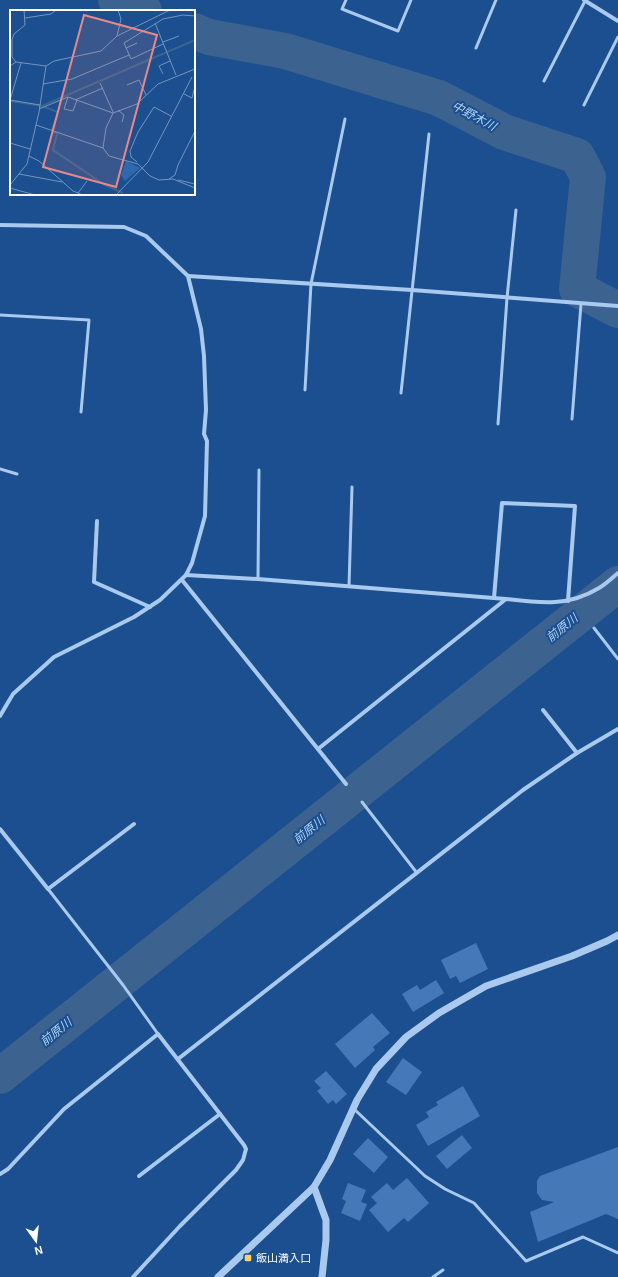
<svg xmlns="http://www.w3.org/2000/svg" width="618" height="1277" font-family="Helvetica,'Noto Sans JP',sans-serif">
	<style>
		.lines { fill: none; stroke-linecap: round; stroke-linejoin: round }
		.river { stroke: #3c6290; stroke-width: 36 }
		.building { fill: #4478b7 }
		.service { stroke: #a9c9ee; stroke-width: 3 }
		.minor { stroke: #a9c9ee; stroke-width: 4 }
		.tertiary { stroke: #a9c9ee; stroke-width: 7 }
		.poi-dot { fill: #ffd166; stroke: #1b4f8f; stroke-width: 1.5 }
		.labels { text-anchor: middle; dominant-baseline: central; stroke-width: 4; stroke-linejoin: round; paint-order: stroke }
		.poi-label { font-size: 11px; fill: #fff; stroke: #1b4f8f; text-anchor: start }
		.water-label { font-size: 12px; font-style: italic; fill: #b5d3f5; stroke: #1b4f8f }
		.inset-river { fill: none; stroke: #3c6290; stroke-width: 2 }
		.inset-road { fill: none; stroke: #7695bc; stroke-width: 1 }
		.view { fill: #e88989; fill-opacity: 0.15; stroke: #e88989; stroke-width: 2 }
		.inset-edge { fill: none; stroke: #fff; stroke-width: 2 }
	</style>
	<rect width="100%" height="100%" fill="#1b4f8f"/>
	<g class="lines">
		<g class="river">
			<path d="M116,0l28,11"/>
			<path d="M194,31l15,6 76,14 154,47 65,34 73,24 11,21 -11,112 41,21"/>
			<path d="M0,1076l618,-492"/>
		</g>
	</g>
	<g class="building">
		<path d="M476,943l12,26 -28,14 -4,-7 -6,3 -9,-19z"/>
		<path d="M436,980l8,13 -31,19 -11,-18 15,-9 3,5z"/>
		<path d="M372,1013l18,20 -17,14 2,3 -20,18 -20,-24z"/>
		<path d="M403,1058l19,14 -16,23 -20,-13z"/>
		<path d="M326,1071l21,23 -11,10 -3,-4 -5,4 -11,-13 4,-3 -7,-7z"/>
		<path d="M463,1086l17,30 -52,30 -12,-21 13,-8 -3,-5 12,-7 -2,-3z"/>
		<path d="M462,1135l10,13 -25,21 -11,-13z"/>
		<path d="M368,1138l20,19 -14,16 -21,-19z"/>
		<path d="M618,1147v72l-12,-5 -68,28 -8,-30 24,-10 -12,-2 -5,-7v-12l3,-5z"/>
		<path d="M407,1178l22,25 -21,19 -4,-4 -16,14 -19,-22 8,-7 -6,-6 16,-14 6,7z"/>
		<path d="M348,1183l18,7 -5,12 6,2 -7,17 -19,-8 5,-12 -4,-2z"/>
	</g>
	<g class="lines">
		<g class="service">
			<path d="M346,0l-4,9 56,22 13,-31"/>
			<path d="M476,48l20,-48"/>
			<path d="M544,81l41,-80"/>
			<path d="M584,105l34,-68"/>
			<path d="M0,315l89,5 -8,92"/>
			<path d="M305,390l6,-106 34,-165"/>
			<path d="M401,393l28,-259"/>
			<path d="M572,419l9,-115"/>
			<path d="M498,424l9,-126 9,-88"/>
			<path d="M0,469l17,5"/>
			<path d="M258,579l1,-109"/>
			<path d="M349,586l3,-99"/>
			<path d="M594,628l24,31"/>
			<path d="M362,802l55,71"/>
			<path d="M48,889l75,96 35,49"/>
			<path d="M354,1109l71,67 20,13 29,14 52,58 57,-24 35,16"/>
			<path d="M433,1277l10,-7"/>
		</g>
		<g class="minor">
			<path d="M584,0l34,21"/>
			<path d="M0,225l124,2 22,9 42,40 13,53 3,27 2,54 -2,24 3,7 -2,75 -13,47 -6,12 -26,25 -26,17 -80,40 -41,37 -13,22"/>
			<path d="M188,276l224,14 206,16"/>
			<path d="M97,521l-3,61 56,25"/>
			<path d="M186,575l72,4 248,20c34,4 62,8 93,-11 7,-4 13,-10 19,-15"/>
			<path d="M182,580l164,204"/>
			<path d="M494,598l8,-95 73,3 -7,95"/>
			<path d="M543,710l34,43"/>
			<path d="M318,749l188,-150"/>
			<path d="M0,829l48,60 86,-65"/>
			<path d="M178,1059l345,-269 54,-37 41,-24"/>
			<path d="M0,1174l8,-5 56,-60 94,-75 86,111 2,4 -3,11 -7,10 -56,56 -47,51"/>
			<path d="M139,1176l81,-62"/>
		</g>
		<g class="tertiary">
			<path d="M314,1187l12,33v20l-4,37"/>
			<path d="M218,1277l96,-90 16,-27 27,-60 19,-31 30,-32 33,-24 47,-27 86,-30 35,-15 11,-6"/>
		</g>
	</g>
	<rect class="poi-dot" x="244" y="1254" width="8" height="8" rx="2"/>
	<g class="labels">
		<g class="poi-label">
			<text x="256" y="1258">飯山満入口</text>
		</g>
		<g class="water-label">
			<text transform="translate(474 116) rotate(28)">中野木川</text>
			<text transform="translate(562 628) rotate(-39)">前原川</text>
			<text transform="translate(309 830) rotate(-39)">前原川</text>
			<text transform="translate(56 1032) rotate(-39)">前原川</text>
		</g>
	</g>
	<g transform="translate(10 10)">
		<rect width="185" height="185" fill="#1b4f8f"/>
		<path d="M116,151l14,7 -15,13 -4,-6z" fill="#2e69ad"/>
		<path class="inset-river" d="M0,91l32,5 153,-66M32,96l16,6 -6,18 5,4 -4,16 52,35 18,8"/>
		<path class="inset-road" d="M15,8l26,-4 5,-4M145,13l21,52M107,26l4,-17 -3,-9M153,32l16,-6M153,34l-32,15 -7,-16 39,-24 20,-4 12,1M116,38l11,-5M6,52l-4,-5v-17l2,-6 11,-9 -1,-15M0,56l6,-4 30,4M185,59l-37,15 -21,20 -24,9 -7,15 -3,20 6,8 29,8 12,12 9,4 14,-1 22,9M153,64l-4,-8 11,-5M90,73l13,29M33,74l29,-5 57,-24M117,75l12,-5 7,15M174,84l8,4 3,-12M58,87l-4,12 9,2 4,-11M0,90l11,-37M0,90l30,5M65,90l28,-12M29,99l29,-12 45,16M108,100l6,5 -2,7M26,115l67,23M0,133l20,6M19,146l10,5 34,30 10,4M127,152l-6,-5 -1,-6 8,-19 16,-25 17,9M9,164l43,8M159,169l6,-4 3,-10 17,-34M168,170l17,4M0,175l17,-21 12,-52 7,-46 8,-5 47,-10 16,-15 53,-26M0,178l25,7M68,183l9,-12M106,185l32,-33 44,-85"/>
		<path class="view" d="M74,5l73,20 -41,152 -73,-20z"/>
		<rect width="185" height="185" class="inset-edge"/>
	</g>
	<g transform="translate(36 1241) rotate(165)" stroke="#1b4f8f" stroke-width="3" paint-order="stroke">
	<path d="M0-3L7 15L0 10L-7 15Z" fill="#ffffff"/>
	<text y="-6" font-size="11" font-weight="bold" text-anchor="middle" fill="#ffffff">N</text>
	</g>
</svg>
